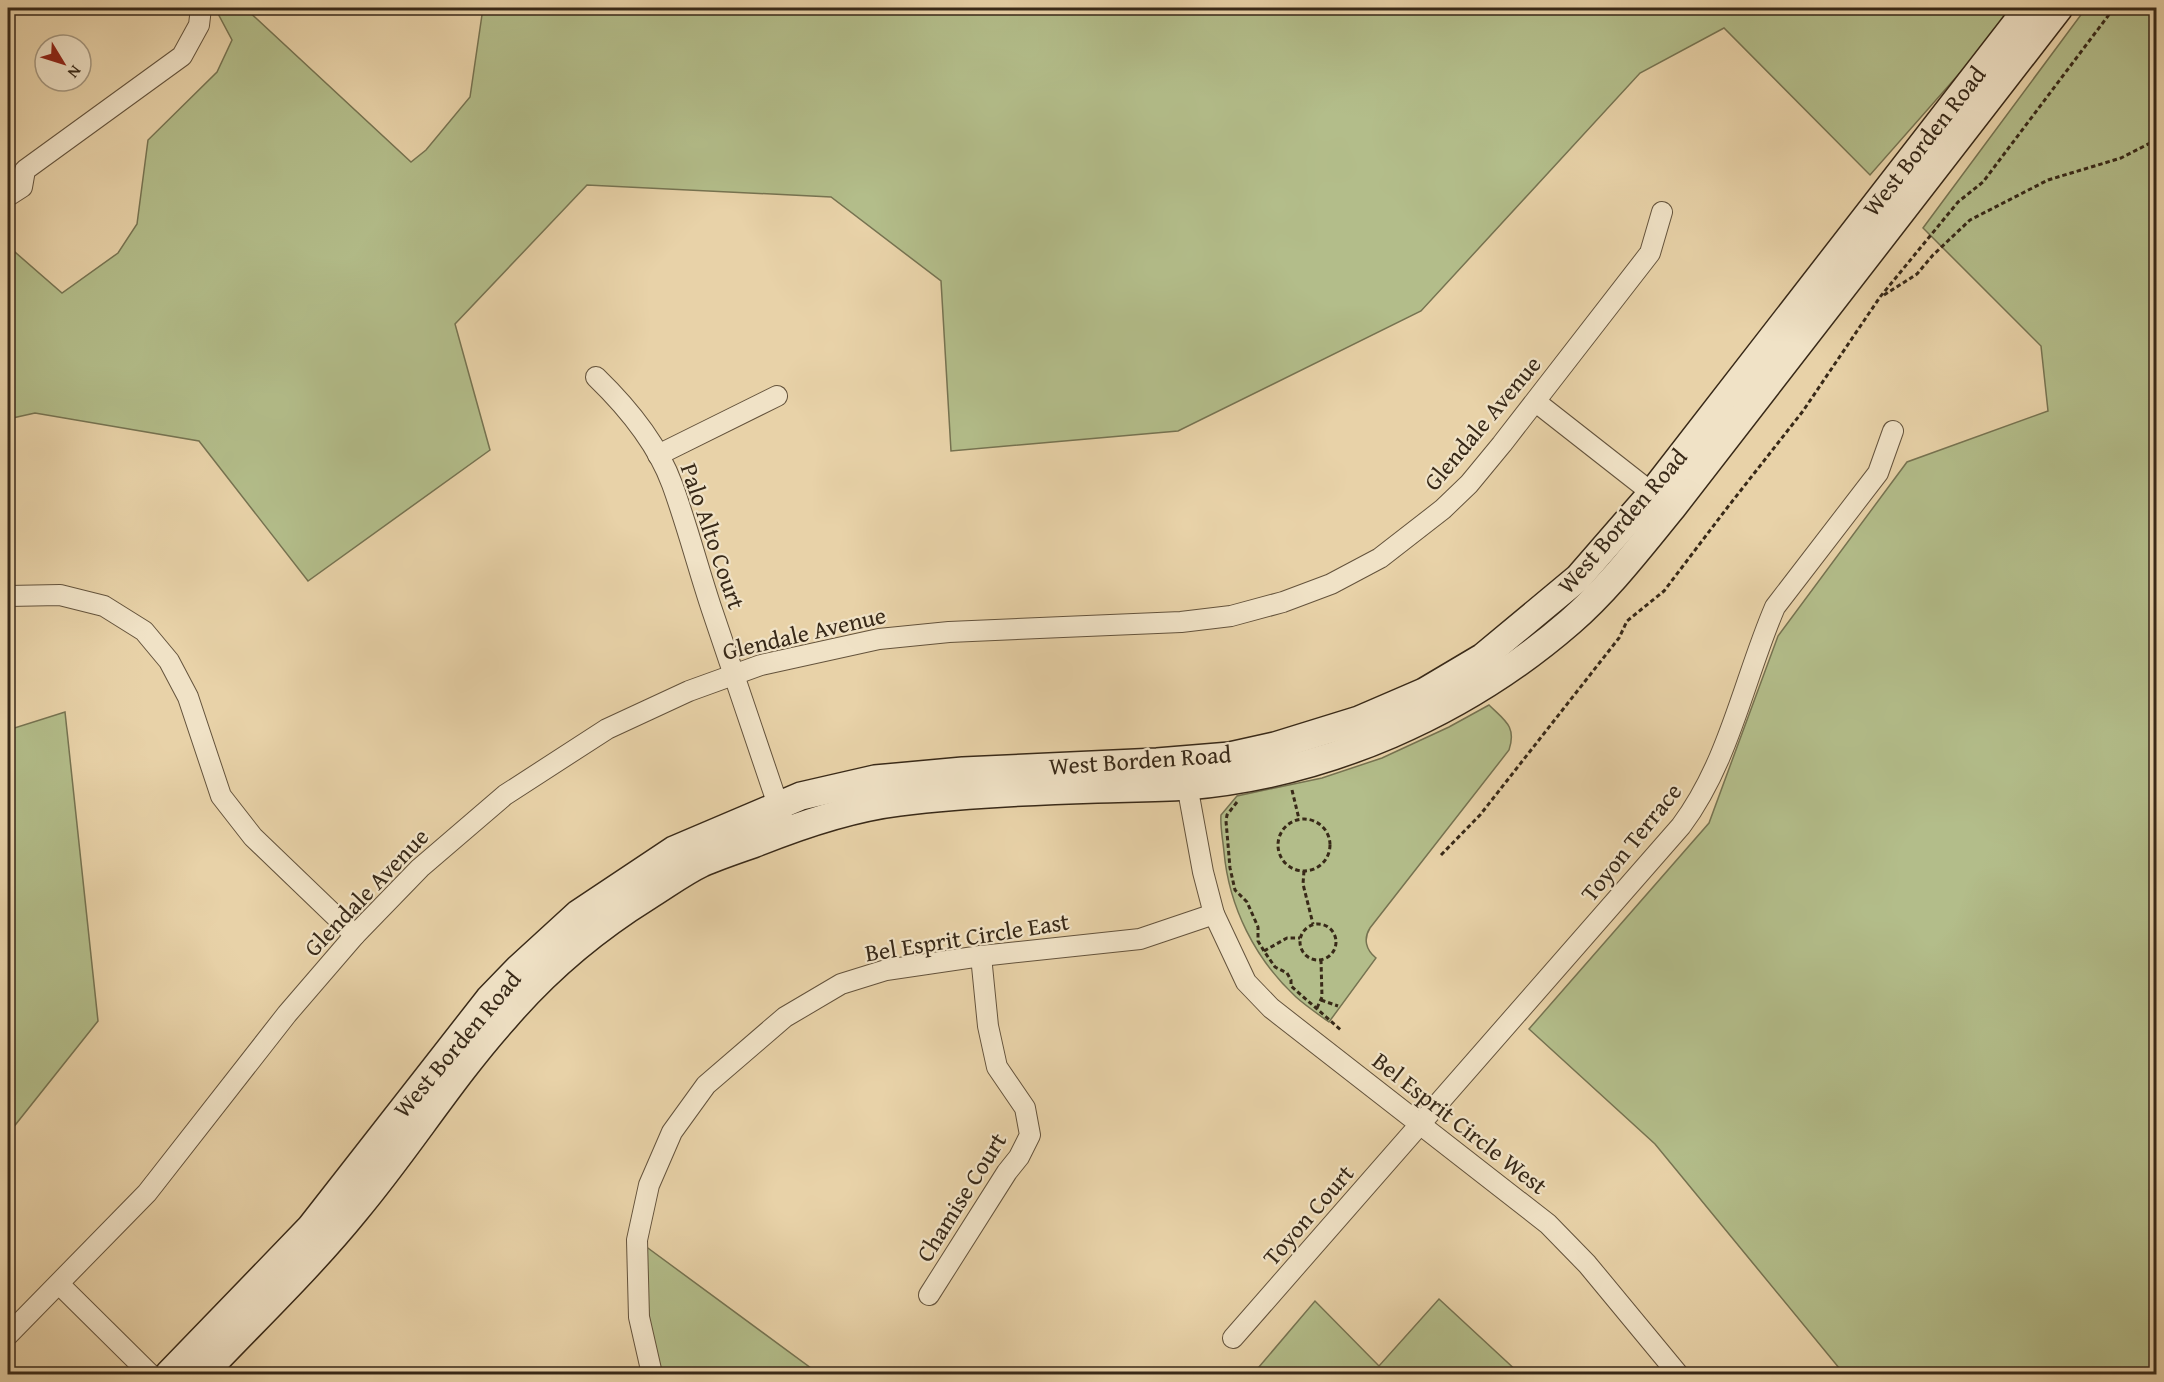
<svg xmlns="http://www.w3.org/2000/svg" width="2164" height="1382" font-family="'Gentium Book Plus',serif">
	<style>
		.green { fill: #b3bd8a; stroke: #767351; stroke-width: 1.5 }
		.lines { fill: none; stroke-linecap: round; stroke-linejoin: round }
		.street-casing { stroke: #64533c; stroke-width: 22 }
		.secondary-casing { stroke: #382918; stroke-width: 30 }
		.path { stroke: #382918; stroke-width: 3; stroke-dasharray: 4.5 3; stroke-linecap: butt }
		.street { stroke: #f0e2c6; stroke-width: 20 }
		.secondary { stroke: #f0e2c6; stroke-width: 27 }
		.labels { text-anchor: middle; dominant-baseline: central; stroke-width: 4.5; stroke-linejoin: round; paint-order: stroke }
		.street-label { font-size: 24px; fill: #382918; stroke: #f0e2c6 }
	</style>
	<rect width="100%" height="100%" fill="#e8d2a8"/>
	<filter id="stains"><feTurbulence type="fractalNoise" baseFrequency=".00333" numOctaves="4"/><feColorMatrix values="0 0 0 0 .2 0 0 0 0 .09 0 0 0 0 .02 0 0 0 .5 -.17"/></filter>
	<radialGradient id="worn" r=".72"><stop offset=".6" stop-color="#630" stop-opacity="0"/><stop offset="1" stop-color="#630" stop-opacity=".3"/></radialGradient>
	<g class="green">
		<path d="M215,8h30l166,154 15,-12 44,-53 13,-89h1534l-147,167 -146,-147 -84,45 -219,238 -243,120 -227,20 -10,-170 -110,-84 -244,-12 -132,139 35,126 -182,131 -109,-140 -164,-28 -27,6v-173l54,47 56,-40 19,-29 11,-84 69,-68 15,-32z"/>
		<path d="M2086,8h70v1366h-312l-189,-230 -126,-115 180,-206 69,-187 129,-174 141,-51 -7,-65 -118,-118z"/>
		<path d="M1489,705c15,15 28,21 20,45l-139,178c-7,11 -4,22 6,30l-47,64c-11,-8 -23,-16 -33,-25 -41,-38 -67,-90 -72,-145 -1,-12 -4,-25 -3,-37l16,-19 85,-18 60,-20 67,-31z"/>
		<path d="M65,712l33,309 -90,113v-404z"/>
		<path d="M637,1240l182,134h-167z"/>
		<path d="M1439,1299l81,75h-267l62,-73 64,65z"/>
	</g>
	<g class="lines">
		<g class="street-casing">
			<g id="street">
				<path d="M8,196l14,-9 3,-17 157,-114 17,-31 2,-17"/>
				<path d="M596,377c31,30 61,66 76,107 15,41 26,84 40,126 23,69 47,138 70,207"/>
				<path d="M1536,402l125,98"/>
				<path d="M658,455l119,-59"/>
				<path d="M8,596l52,-1 44,11 40,25 25,30 19,36 33,99 32,41 102,98"/>
				<path d="M1185,774l18,98 11,42 32,68 25,26 277,216 39,40 91,110"/>
				<path d="M59,1284l91,90"/>
				<path d="M929,1295l78,-123 12,-15 11,-22 -5,-27 -28,-41 -9,-41 -7,-70"/>
				<path d="M8,1335l139,-142 140,-179 68,-79 65,-67 85,-73 102,-66 82,-38 72,-26 118,-26 70,-7 232,-10 50,-6 52,-14 48,-18 49,-26 63,-49 26,-25 33,-40 148,-191 12,-41"/>
				<path d="M1233,1338l448,-512c48,-64 63,-147 94,-219l103,-134 15,-42"/>
				<path d="M652,1374l-13,-57 -2,-77 12,-55 23,-53 34,-47 79,-68 56,-33 45,-14 95,-14 159,-17 74,-25"/>
			</g>
		</g>
		<g class="secondary-casing">
			<g id="secondary">
				<path d="M169,1374l141,-146 179,-229 30,-31 59,-54 96,-64 127,-54 74,-17 88,-8 194,-9 73,-6 45,-10 84,-26 65,-28 59,-35 95,-79 74,-85 376,-485"/>
				<path d="M203,1374c51,-54 106,-106 153,-164 52,-62 95,-132 149,-192 41,-48 90,-89 143,-122 18,-11 35,-24 54,-33 16,-7 34,-13 51,-19 47,-19 96,-36 146,-42 65,-8 132,-11 198,-13 30,-1 60,-1 90,-3 140,-12 277,-72 383,-164 38,-33 70,-75 102,-114l387,-500"/>
			</g>
		</g>
		<g class="path">
			<path d="M1884,295l33,-21 16,-19 37,-35 78,-40 73,-22 35,-18"/>
			<path d="M1292,790l7,29"/>
			<path d="M1237,802l-10,13 -1,6 4,47 5,22 12,12 11,25v14l6,10 11,16 12,6 4,7v6l51,45"/>
			<circle cx="1304" cy="845" r="26"/>
			<path d="M1441,855l39,-40 139,-177 8,-17 37,-30 63,-83 76,-97 77,-114 78,-95 25,-20 131,-174"/>
			<path d="M1304,871l-1,13 10,40"/>
			<circle cx="1318" cy="942" r="18"/>
			<path d="M1264,951l23,-13h13"/>
			<path d="M1321,1000l17,6"/>
			<path d="M1317,1008l5,-11 -1,-37"/>
		</g>
		<use href="#street" class="street"/>
		<use href="#secondary" class="secondary"/>
	</g>
	<g class="labels">
		<g class="street-label">
			<text transform="translate(1924 141) rotate(-52)">West Borden Road</text>
			<text transform="translate(1482 423) rotate(-50)">Glendale Avenue</text>
			<text transform="translate(1622 521) rotate(-49)">West Borden Road</text>
			<text transform="translate(713 536) rotate(71)">Palo Alto Court</text>
			<text transform="translate(804 633) rotate(-13)">Glendale Avenue</text>
			<text transform="translate(1140 760) rotate(-4)">West Borden Road</text>
			<text transform="translate(1631 842) rotate(-51)">Toyon Terrace</text>
			<text transform="translate(366 892) rotate(-46)">Glendale Avenue</text>
			<text transform="translate(967 937) rotate(-9)">Bel Esprit Circle East</text>
			<text transform="translate(457 1044) rotate(-50)">West Borden Road</text>
			<text transform="translate(1460 1123) rotate(38)">Bel Esprit Circle West</text>
			<text transform="translate(961 1197) rotate(-58)">Chamise Court</text>
			<text transform="translate(1308 1215) rotate(-49)">Toyon Court</text>
		</g>
	</g>
	<rect width="2164" height="1382" fill="none" stroke="#e8d2a8" stroke-width="30"/>
	<rect x="9" y="9" width="2146" height="1364" fill="none" stroke="#382918" stroke-width="3"/>
	<rect x="15" y="15" width="2134" height="1352" fill="none" stroke="#382918" stroke-width="1.5"/>
	<g transform="translate(63 63) rotate(128)"><circle r="28" fill="#f0e2c6" stroke="#a69880" stroke-width="1.5"/>
	<path d="M0-4.5L10 22L0 15L-10 22Z" fill="#8f2418"/>
	<text y="-9" font-size="16" font-weight="bold" text-anchor="middle" fill="#382918">N</text>
	</g>
	<rect width="100%" height="100%" filter="url(#stains)"/>
	<rect width="100%" height="100%" fill="url(#worn)"/>
</svg>
